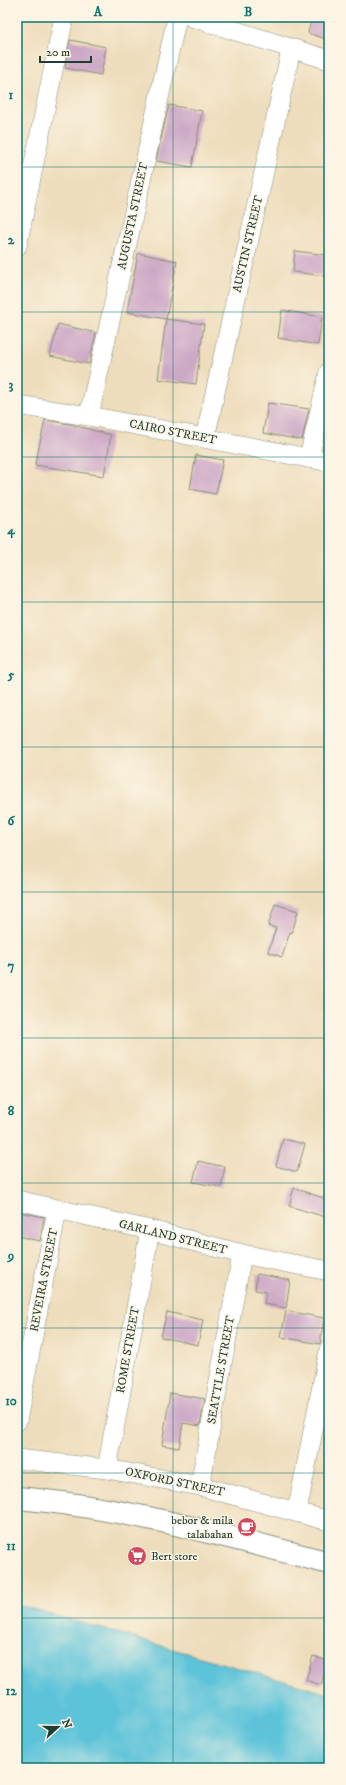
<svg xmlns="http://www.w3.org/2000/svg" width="346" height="1785" font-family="'IM FELL DW Pica',serif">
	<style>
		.water { fill: #5cc3d9; stroke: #3e8086 }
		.building { fill: #cca7c6 }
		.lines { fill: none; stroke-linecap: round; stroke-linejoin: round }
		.street-casing { stroke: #868d78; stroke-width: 20 }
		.primary-casing { stroke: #868d78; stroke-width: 24 }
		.street { stroke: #fff; stroke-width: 19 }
		.primary { stroke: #fff; stroke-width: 22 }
		.grid { fill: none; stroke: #0f766e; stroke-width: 1; stroke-opacity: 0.55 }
		.labels { text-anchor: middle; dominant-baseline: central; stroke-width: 3; stroke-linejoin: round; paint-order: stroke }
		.street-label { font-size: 12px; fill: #1f3d34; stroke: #fcf5e5 }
		.poi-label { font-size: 12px; fill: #1f3d34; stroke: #fcf5e5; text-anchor: end }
		.neatline { fill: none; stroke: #0f766e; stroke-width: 1.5 }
		.grid-label { font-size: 13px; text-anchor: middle; font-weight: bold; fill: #0f766e }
	</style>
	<rect width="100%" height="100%" fill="#fcf5e5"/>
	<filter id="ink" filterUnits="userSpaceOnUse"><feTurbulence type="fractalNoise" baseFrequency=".025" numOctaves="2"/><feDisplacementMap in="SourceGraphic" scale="8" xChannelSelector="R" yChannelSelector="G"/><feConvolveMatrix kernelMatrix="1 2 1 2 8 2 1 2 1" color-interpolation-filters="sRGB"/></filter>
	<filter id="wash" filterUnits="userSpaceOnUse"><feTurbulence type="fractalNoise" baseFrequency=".012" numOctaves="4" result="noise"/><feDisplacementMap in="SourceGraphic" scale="16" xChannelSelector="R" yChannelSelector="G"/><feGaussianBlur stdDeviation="0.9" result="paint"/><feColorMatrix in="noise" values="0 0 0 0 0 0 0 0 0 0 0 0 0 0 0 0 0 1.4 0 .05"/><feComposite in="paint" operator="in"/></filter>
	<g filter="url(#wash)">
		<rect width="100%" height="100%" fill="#eeddbc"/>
		<path class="water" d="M19,1605l310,89v74h-312v-162z"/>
		<g id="blocks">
			<g class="building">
				<path d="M312,17h17v23l-21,-7z"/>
				<path d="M70,40l36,7 -5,28 -36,-7z"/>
				<path d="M169,105l33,6 -10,56 -36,-6z"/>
				<path d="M295,251l32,4 -2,21 -32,-4z"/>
				<path d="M138,253l39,8 -11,58 -39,-7z"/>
				<path d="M282,310l40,7 -4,28 -40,-7z"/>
				<path d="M166,319l38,5 -8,60 -38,-5z"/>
				<path d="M58,324l38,9 -7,31 -39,-8z"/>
				<path d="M268,403l41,6 -7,31 -39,-7z"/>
				<path d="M45,420l25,4 41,11 -7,41 -69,-11z"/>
				<path d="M196,455l27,5 -7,34 -26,-5z"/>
				<path d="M275,904l23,7 -6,22 -2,-1 -8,25 -14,-5 8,-24 -8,-2z"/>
				<path d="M283,1139l22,5 -8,28 -21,-6z"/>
				<path d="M198,1161l27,6 -4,20 -28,-5z"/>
				<path d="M294,1188l35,12v18l-40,-12z"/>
				<path d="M19,1212l25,5 -4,24 -23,-5z"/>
				<path d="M257,1274l33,6 -4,28 -22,-4 2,-12 -11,-2z"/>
				<path d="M286,1311l38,7 -4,26 -39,-7z"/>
				<path d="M167,1312l36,8 -5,25 -37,-8z"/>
				<path d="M170,1393l35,6 -5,27 -17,-3 -4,25 -17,-3z"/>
				<path d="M313,1656l15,5 -7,24 -15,-5z"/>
			</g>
		</g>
	</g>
	<g filter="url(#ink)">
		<use href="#blocks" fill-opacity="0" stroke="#868d78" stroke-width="1"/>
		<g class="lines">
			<g class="street-casing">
				<g id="street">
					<path d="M191,17l138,43"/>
					<path d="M17,246l47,-229"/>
					<path d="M17,405l72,11 240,46"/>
					<path d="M89,416l88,-399"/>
					<path d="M205,438l86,-388"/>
					<path d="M309,458l20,-86"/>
					<path d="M17,1200l133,30 92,24 87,17"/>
					<path d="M17,1421l40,-211"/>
					<path d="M17,1459l90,10 93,17 129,35"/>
					<path d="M107,1469l43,-239"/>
					<path d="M200,1486l42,-232"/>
					<path d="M297,1512l32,-162"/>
				</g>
			</g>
			<g class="primary-casing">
				<path id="primary" d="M17,1498c107,9 208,38 312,65"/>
			</g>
			<use href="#street" class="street"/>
			<use href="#primary" class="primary"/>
		</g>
	</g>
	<path class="grid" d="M173,17v1751M17,167h312M17,312h312M17,457h312M17,602h312M17,747h312M17,892h312M17,1038h312M17,1183h312M17,1328h312M17,1473h312M17,1618h312"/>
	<defs>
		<g id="cafe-disc" transform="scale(1)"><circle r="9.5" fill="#d1495b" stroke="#fcf5e5"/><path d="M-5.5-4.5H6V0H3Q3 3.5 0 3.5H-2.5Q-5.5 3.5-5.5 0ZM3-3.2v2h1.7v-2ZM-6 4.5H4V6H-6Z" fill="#fff"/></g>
		<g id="supermarket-disc" transform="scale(1)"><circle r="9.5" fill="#d1495b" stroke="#fcf5e5"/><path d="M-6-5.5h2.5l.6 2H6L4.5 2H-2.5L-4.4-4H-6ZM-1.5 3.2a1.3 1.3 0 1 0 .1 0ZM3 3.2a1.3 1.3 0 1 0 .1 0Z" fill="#fff"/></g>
	</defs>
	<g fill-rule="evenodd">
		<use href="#cafe-disc" x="247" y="1527"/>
		<use href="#supermarket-disc" x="137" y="1556"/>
	</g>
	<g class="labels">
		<g class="street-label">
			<text transform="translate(133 216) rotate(-78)">AUGUSTA STREET</text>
			<text transform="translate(248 244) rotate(-77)">AUSTIN STREET</text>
			<text transform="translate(173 432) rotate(11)">CAIRO STREET</text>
			<text transform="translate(173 1237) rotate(14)">GARLAND STREET</text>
			<text transform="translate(44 1280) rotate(-79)">REVEIRA STREET</text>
			<text transform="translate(128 1350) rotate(-80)">ROME STREET</text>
			<text transform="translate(221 1370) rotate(-80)">SEATTLE STREET</text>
			<text transform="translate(175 1482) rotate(12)">OXFORD STREET</text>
		</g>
		<g class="poi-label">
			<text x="233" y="1520">bebor &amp; mila<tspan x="233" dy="14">talabahan</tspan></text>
			<text x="151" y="1556" text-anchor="start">Bert store</text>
		</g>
	</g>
	<rect width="346" height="1785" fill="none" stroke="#fcf5e5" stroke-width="44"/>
	<g transform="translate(58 1727) rotate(69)" stroke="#fcf5e5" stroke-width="3" paint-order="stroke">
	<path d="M0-3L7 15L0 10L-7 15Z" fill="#1f3d34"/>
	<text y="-6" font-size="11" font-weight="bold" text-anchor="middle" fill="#1f3d34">N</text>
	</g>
	<path d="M40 56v6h51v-6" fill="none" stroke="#1f3d34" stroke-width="2"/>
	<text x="46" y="56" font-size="12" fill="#1f3d34" stroke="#fcf5e5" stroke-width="3" paint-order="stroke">20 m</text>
	<rect x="22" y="22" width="302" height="1741" class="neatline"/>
	<g class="grid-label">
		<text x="98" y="16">A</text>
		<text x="248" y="16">B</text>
		<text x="11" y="99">1</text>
		<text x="11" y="244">2</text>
		<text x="11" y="389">3</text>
		<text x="11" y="534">4</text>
		<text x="11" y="679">5</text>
		<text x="11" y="825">6</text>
		<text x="11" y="970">7</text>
		<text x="11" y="1115">8</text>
		<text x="11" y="1260">9</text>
		<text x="11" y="1405">10</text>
		<text x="11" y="1550">11</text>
		<text x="11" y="1695">12</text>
	</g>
</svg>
